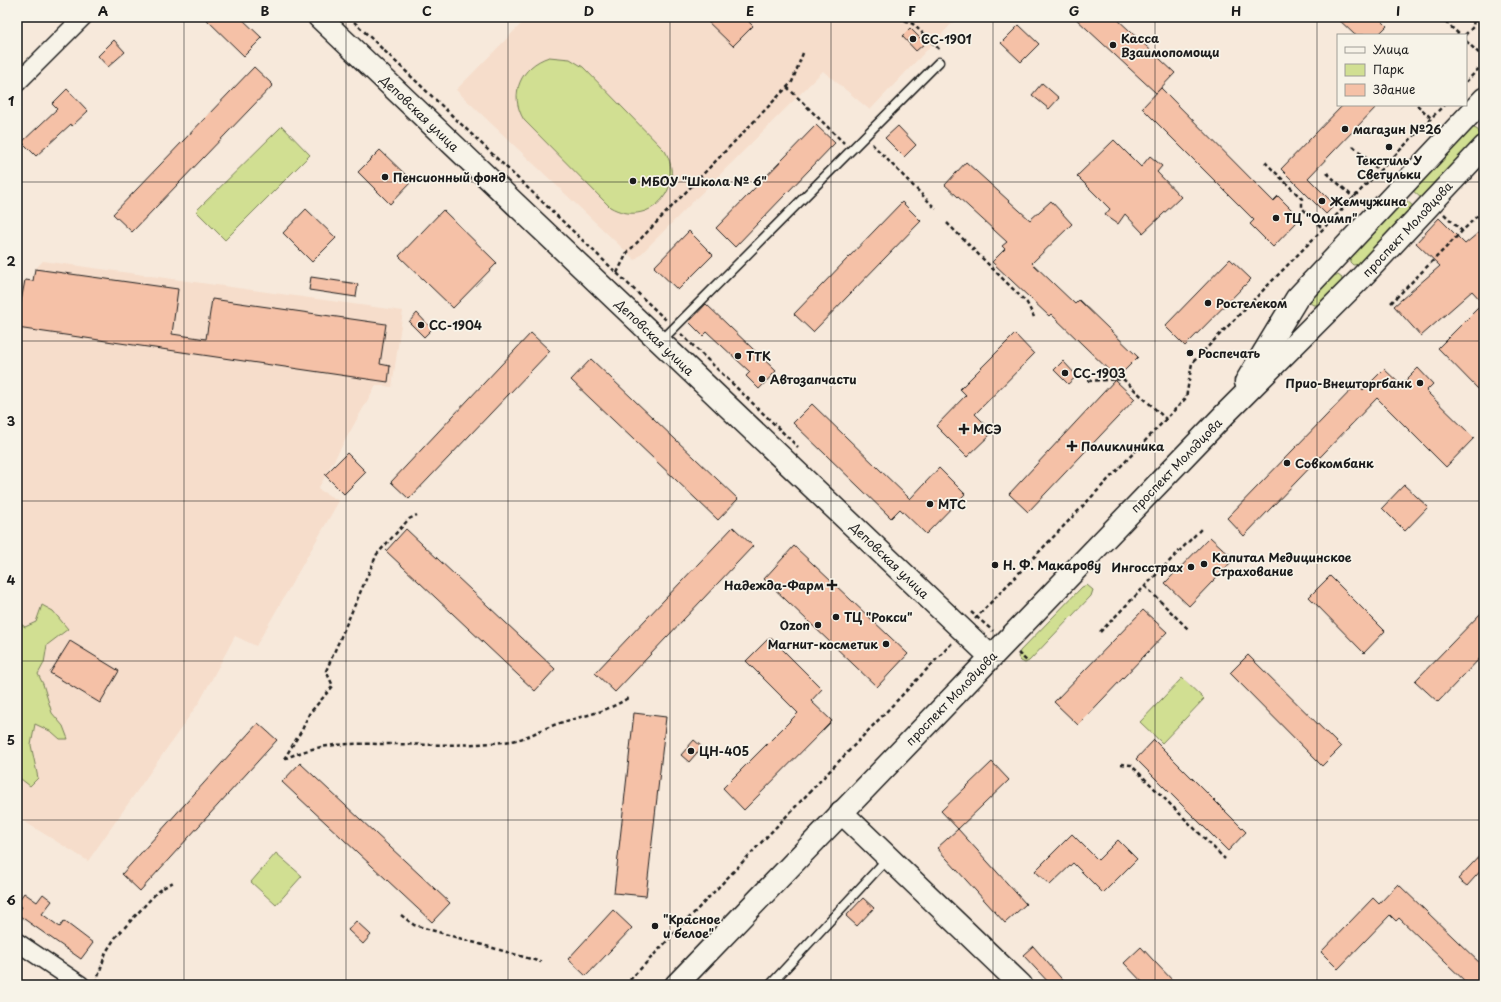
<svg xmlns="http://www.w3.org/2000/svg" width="1501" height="1002" font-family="'Playpen Sans',sans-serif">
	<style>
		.built { fill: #f6ddcb }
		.green { fill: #d1df92; stroke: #767e57 }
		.building { fill: #f5c1a7; stroke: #1c1c1c }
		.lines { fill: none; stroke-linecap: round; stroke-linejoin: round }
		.lane-casing { stroke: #1c1c1c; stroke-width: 11 }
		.street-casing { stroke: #1c1c1c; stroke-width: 20 }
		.secondary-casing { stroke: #1c1c1c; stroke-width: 25 }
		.path { stroke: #1c1c1c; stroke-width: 2.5; stroke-dasharray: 4 3; stroke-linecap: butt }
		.lane { stroke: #f7f3e8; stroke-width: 8 }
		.street { stroke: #f7f3e8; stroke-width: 17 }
		.secondary { stroke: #f7f3e8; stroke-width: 22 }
		.grid { fill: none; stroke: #1c1c1c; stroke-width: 1; stroke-opacity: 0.55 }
		.poi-dot { fill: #1c1c1c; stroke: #f7f3e8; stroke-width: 1.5 }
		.labels { text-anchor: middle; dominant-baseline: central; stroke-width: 3.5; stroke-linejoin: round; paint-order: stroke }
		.poi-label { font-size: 12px; font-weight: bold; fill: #1c1c1c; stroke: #f7f3e8; text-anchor: start }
		.street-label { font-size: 12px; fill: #1c1c1c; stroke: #f7f3e8 }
		.neatline { fill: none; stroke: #1c1c1c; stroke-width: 1.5 }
		.grid-label { font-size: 13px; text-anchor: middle; font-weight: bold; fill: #1c1c1c }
	</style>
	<rect width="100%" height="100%" fill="#f7e9db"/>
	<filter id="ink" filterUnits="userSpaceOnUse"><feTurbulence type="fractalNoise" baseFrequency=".025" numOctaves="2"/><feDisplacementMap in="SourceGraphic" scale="8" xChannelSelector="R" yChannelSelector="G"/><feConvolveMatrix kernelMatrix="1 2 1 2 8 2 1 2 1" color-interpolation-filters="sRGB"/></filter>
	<g filter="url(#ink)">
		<g class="built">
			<path d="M528,17h430l-88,93 -47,-39 -188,189 -179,-170z"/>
			<path d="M43,261l360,50 -11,76 -16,-2 -58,104 21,12 -83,145 -21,-10 -35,65 -112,160 -71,-44v-529l8,-8 8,1 2,-12z"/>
		</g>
		<g class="green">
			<path d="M549,57l21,2 13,8 82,84c22,38 -17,78 -55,56l-86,-87c-16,-26 -3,-54 25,-63z"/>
			<path d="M282,126l28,29 -85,85 -29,-29z"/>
			<path d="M1474,128l4,2 2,6 -1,3 -57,60 -11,-10 57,-60z"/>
			<path d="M1405,199l9,8 -54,57 -7,1 -3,-3v-5z"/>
			<path d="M1332,275h6l4,3 -1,6 -22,21h-6l-4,-3 1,-5z"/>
			<path d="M1087,585l6,5 -2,6 -62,65 -4,2 -4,-2 -3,-4 2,-6 62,-64z"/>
			<path d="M42,605l11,6 15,18 -21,16 -3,18 -6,11 5,10 9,29 11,13 5,13h-8l-8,-7 -17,-8 -4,21 7,33 -8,8 -13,-10v-155l8,6 11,-5z"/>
			<path d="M1182,678l22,21 -42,44 -22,-21z"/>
			<path d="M276,853l26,23 -26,29 -25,-23z"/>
		</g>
		<g class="building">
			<path d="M204,17h36l22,21 -18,18z"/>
			<path d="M703,17h41l9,9 -20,20z"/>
			<path d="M1074,17h41l60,56 -19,20z"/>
			<path d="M1336,17h42l9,9 -9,9h-23z"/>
			<path d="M1019,25l20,19 -18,18 -20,-19z"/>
			<path d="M910,28l15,15 -9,8 -14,-15z"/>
			<path d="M114,40l11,12 -17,15 -10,-11z"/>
			<path d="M254,67l19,18 -141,147 -19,-18z"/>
			<path d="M1042,83l17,15 -10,11 -17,-14z"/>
			<path d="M1161,88l112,113 5,-5 17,17 1,10 -23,24 -23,-23 4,-4 -112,-112z"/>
			<path d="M67,89l21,22 -16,15 -1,-2 -35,32 -14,-14 35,-33 -5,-5z"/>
			<path d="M1343,105h35l-70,73 27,27 -9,9 -45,-45z"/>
			<path d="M816,125l19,18 -100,104 -19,-19z"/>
			<path d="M898,126l18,19 -12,12 -19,-19z"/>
			<path d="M1114,140l27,27 9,-11 12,10 -5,6 24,25 -38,36 -18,-19 -7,10 -13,-9 5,-6 -33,-33z"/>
			<path d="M380,150l32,31 -22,23 -32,-32z"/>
			<path d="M966,162l64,58 21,-19 21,23 -40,39 43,41 4,-4 59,57 -21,21 -66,-64 -2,2 -57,-54 13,-13 -3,-3 5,-4 -62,-57z"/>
			<path d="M902,202l19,19 -108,111 -19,-18z"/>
			<path d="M306,209l30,29 -24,24 -29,-29z"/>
			<path d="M443,210l54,53 -44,45 -54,-52z"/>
			<path d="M1439,218l26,26 19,-16v157l-5,5 -41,-42 45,-45 -11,-12 -51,45 -27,-30 46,-40 -24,-23z"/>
			<path d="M689,231l24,24 -35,35 -24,-23z"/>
			<path d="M1230,259l21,20 -66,67 -20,-20z"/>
			<path d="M35,269l143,20 -6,45 34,5 6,-40 174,25 -6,40 10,2 -2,16 -371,-54v-16h2l6,-32 8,1z"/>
			<path d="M311,277l47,7 -2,13 -47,-7z"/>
			<path d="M706,304l70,67 -17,18 -13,-13 4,-4 -43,-40 -4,4 -14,-14z"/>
			<path d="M417,313l15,16 -8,8 -15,-15z"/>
			<path d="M531,333l19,18 -141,148 -18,-17z"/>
			<path d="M1015,334l19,20 -59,60 18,18 -26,25 -31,-31 30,-31 -6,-6z"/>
			<path d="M591,359l147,140 -20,21 -147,-140z"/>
			<path d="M1063,361l14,15 -9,8 -14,-14z"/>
			<path d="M1418,368l15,16 -7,7 48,47 -28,29 -69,-69 -133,138 -17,-18 130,-134 6,6 21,-21 17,16z"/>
			<path d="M1115,380l20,19 -107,113 -19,-18z"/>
			<path d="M812,404l98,95 29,-31 26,26 -39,40 -26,-25 -9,9 -98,-95z"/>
			<path d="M347,453l19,19 -22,22 -19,-19z"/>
			<path d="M1404,485l24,22 -23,24 -23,-23z"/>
			<path d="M733,527l20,19 -138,146 -20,-19z"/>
			<path d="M406,529l149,140 -20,22 -149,-140z"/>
			<path d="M1210,537l24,22 -45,47 -24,-23z"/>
			<path d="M794,546l114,108 -31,33 -113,-108z"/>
			<path d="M1330,576l55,55 -21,22 -55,-56z"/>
			<path d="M1143,610l24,22 -89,93 -24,-23z"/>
			<path d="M1484,610v44l-46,48 -23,-21z"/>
			<path d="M770,637l52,52 -11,12 21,20 -88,89 -21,-22 75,-75 -52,-52z"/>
			<path d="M70,641l49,30 -19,32 -50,-30z"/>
			<path d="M1248,655l93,92 -19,19 -92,-93z"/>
			<path d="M634,713l32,4 -20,179 -32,-3z"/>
			<path d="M258,723l19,17 -137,151 -18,-17z"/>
			<path d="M694,740l8,7 -13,15 -8,-7z"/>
			<path d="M1154,740l92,92 -18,19 -92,-92z"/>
			<path d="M992,762l17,18 -51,49 -17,-18z"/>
			<path d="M300,763l150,140 -18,19 -150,-140z"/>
			<path d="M958,829l68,75 -21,19 -68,-75z"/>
			<path d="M1072,834l26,26 20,-20 19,19 -34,34 -30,-30 -23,22 -15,-14z"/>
			<path d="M1484,851v16l-17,19 -9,-7z"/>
			<path d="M1398,884l86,83v18h-15l-70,-67 -3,3 -6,-6 -52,54 -17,-17 52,-54 6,6z"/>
			<path d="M24,893l13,9 6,-8 9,7 -10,13 18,13 4,-6 29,22 -12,16 -64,-45 5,-7 -5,-4z"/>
			<path d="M863,898l11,10 -17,18 -11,-10z"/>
			<path d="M613,910l19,18 -46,48 -18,-17z"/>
			<path d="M356,921l15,14 -8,9 -15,-14z"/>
			<path d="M1033,946l34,39h-16l-28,-30z"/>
			<path d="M1141,947l13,14 23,24h-32l-21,-22z"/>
		</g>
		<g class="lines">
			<g class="lane-casing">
				<g id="lane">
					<path d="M660,342l279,-280"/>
					<path d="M770,985l118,-127"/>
				</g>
			</g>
			<g class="street-casing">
				<g id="street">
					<path d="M17,83l66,-66"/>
					<path d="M17,942l64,43"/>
				</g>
			</g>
			<g class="secondary-casing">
				<g id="secondary">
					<path d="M319,17l672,640"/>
					<path d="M1246,382l51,-84 187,-199"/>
					<path d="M841,812l180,173"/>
					<path d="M676,985l551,-573 132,-132 125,-133"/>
				</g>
			</g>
			<g class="path">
				<path d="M349,17l318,304"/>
				<path d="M898,17l15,7 28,27"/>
				<path d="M1440,17l20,18"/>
				<path d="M1465,35l8,-8 1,-10"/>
				<path d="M1466,41l18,17"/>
				<path d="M1466,82l18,-19"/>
				<path d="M787,87l57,56"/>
				<path d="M1417,105l14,13"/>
				<path d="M872,144l64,65"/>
				<path d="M1353,146l27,25"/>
				<path d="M1265,162l37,37v9l21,21"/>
				<path d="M1327,173l27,25"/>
				<path d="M1444,214l19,18"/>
				<path d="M947,223l80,80 7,14"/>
				<path d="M617,273l10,-20 165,-171 11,-29"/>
				<path d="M1391,303l93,-94"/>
				<path d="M681,334l117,113"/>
				<path d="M1088,381l35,-2 43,40"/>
				<path d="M1145,586l43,43"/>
				<path d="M971,612l22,19"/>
				<path d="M975,619l211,-221 6,-35 252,-258"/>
				<path d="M1100,632l101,-103"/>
				<path d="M1018,653l10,9"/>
				<path d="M284,759c41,-18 66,-15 109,-15 39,1 80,2 119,-3 15,-3 28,-11 42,-16 28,-10 47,-10 74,-27"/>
				<path d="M284,759l18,-29 7,-16 24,-28 -7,-15 51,-117 32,-35 8,-4"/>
				<path d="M1121,764l10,1 94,94"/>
				<path d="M401,915l13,10 127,37"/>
				<path d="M96,983l10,-31 9,-14 43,-47 17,-10"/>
				<path d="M625,985l327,-342"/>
			</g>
			<use href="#lane" class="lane"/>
			<use href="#street" class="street"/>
			<use href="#secondary" class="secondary"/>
		</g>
	</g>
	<path class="grid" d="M184,17v968M346,17v968M508,17v968M670,17v968M831,17v968M993,17v968M1155,17v968M1317,17v968M17,182h1467M17,341h1467M17,501h1467M17,661h1467M17,820h1467"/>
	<g class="poi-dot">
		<circle cx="913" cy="39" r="4"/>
		<circle cx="1113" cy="45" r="4"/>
		<circle cx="1345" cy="129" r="4"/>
		<circle cx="1389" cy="147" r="4"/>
		<circle cx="385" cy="177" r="4"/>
		<circle cx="633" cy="181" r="4"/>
		<circle cx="1322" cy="201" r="4"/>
		<circle cx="1276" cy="218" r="4"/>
		<circle cx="1208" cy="303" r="4"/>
		<circle cx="421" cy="325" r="4"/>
		<circle cx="1190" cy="353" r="4"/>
		<circle cx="738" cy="356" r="4"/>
		<circle cx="1065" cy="373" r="4"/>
		<circle cx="762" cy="379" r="4"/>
		<circle cx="1420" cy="383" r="4"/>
		<path d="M962 423h4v4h4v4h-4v4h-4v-4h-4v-4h4z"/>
		<path d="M1070 440h4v4h4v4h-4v4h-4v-4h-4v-4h4z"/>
		<circle cx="1287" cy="463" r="4"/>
		<circle cx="930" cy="504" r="4"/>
		<circle cx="1204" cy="564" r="4"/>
		<circle cx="995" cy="565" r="4"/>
		<circle cx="1191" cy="567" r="4"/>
		<path d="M830 579h4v4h4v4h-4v4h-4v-4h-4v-4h4z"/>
		<circle cx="836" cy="617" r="4"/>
		<circle cx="818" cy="625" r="4"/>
		<circle cx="886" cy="644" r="4"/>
		<circle cx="691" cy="751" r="4"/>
		<circle cx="655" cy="926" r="4"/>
	</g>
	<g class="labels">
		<g class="poi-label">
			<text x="1121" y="38">Касса<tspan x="1121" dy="14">Взаимопомощи</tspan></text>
			<text x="921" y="39">СС-1901</text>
			<text x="1353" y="129">магазин №26</text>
			<text x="1389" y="160" text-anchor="middle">Текстиль У<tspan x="1389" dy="14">Светульки</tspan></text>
			<text x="393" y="177">Пенсионный фонд</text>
			<text x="641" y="181">МБОУ "Школа № 6"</text>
			<text x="1330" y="201">Жемчужина</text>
			<text x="1284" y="218">ТЦ "Олимп"</text>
			<text x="1216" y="303">Ростелеком</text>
			<text x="429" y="325">СС-1904</text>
			<text x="1198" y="353">Роспечать</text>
			<text x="746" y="356">ТТК</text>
			<text x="1073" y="373">СС-1903</text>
			<text x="770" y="379">Автозапчасти</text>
			<text x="1412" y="383" text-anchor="end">Прио-Внешторгбанк</text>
			<text x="973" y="429">МСЭ</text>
			<text x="1081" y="446">Поликлиника</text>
			<text x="1295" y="463">Совкомбанк</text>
			<text x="938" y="504">МТС</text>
			<text x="1212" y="557">Капитал Медицинское<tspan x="1212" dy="14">Страхование</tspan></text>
			<text x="1003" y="565">Н. Ф. Макарову</text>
			<text x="1183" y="567" text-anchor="end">Ингосстрах</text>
			<text x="824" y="585" text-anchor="end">Надежда-Фарм</text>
			<text x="844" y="617">ТЦ "Рокси"</text>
			<text x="810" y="625" text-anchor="end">Ozon</text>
			<text x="878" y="644" text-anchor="end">Магнит-косметик</text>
			<text x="699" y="751">ЦН-405</text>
			<text x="663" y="919">"Красное<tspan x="663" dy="14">и белое"</tspan></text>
		</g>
		<g class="street-label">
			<text transform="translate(420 113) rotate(44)">Деповская улица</text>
			<text transform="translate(1407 229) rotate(-47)">проспект Молодцова</text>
			<text transform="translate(655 337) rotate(44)">Деповская улица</text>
			<text transform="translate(1176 465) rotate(-46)">проспект Молодцова</text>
			<text transform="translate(890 560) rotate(44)">Деповская улица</text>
			<text transform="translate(951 698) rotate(-46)">проспект Молодцова</text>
		</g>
	</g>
	<rect width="1501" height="1002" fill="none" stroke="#f7f3e8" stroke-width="44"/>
	<rect x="1337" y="34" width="130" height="72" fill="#f7f3e8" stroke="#9f9d96"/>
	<rect x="1345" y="47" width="20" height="6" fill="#f7f3e8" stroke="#9f9d96"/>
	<text x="1373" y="54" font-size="12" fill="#1c1c1c">Улица</text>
	<rect x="1345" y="64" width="20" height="12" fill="#d1df92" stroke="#9f9d96"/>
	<text x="1373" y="74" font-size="12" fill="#1c1c1c">Парк</text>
	<rect x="1345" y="84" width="20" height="12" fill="#f5c1a7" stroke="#9f9d96"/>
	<text x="1373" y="94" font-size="12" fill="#1c1c1c">Здание</text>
	<rect x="22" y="22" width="1457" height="958" class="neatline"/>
	<g class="grid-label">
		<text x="103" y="16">A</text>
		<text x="265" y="16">B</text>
		<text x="427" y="16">C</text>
		<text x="589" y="16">D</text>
		<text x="750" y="16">E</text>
		<text x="912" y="16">F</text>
		<text x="1074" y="16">G</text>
		<text x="1236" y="16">H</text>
		<text x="1398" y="16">I</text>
		<text x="11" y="106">1</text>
		<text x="11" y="266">2</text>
		<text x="11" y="426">3</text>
		<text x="11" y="585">4</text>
		<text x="11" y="745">5</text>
		<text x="11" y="905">6</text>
	</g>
</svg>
